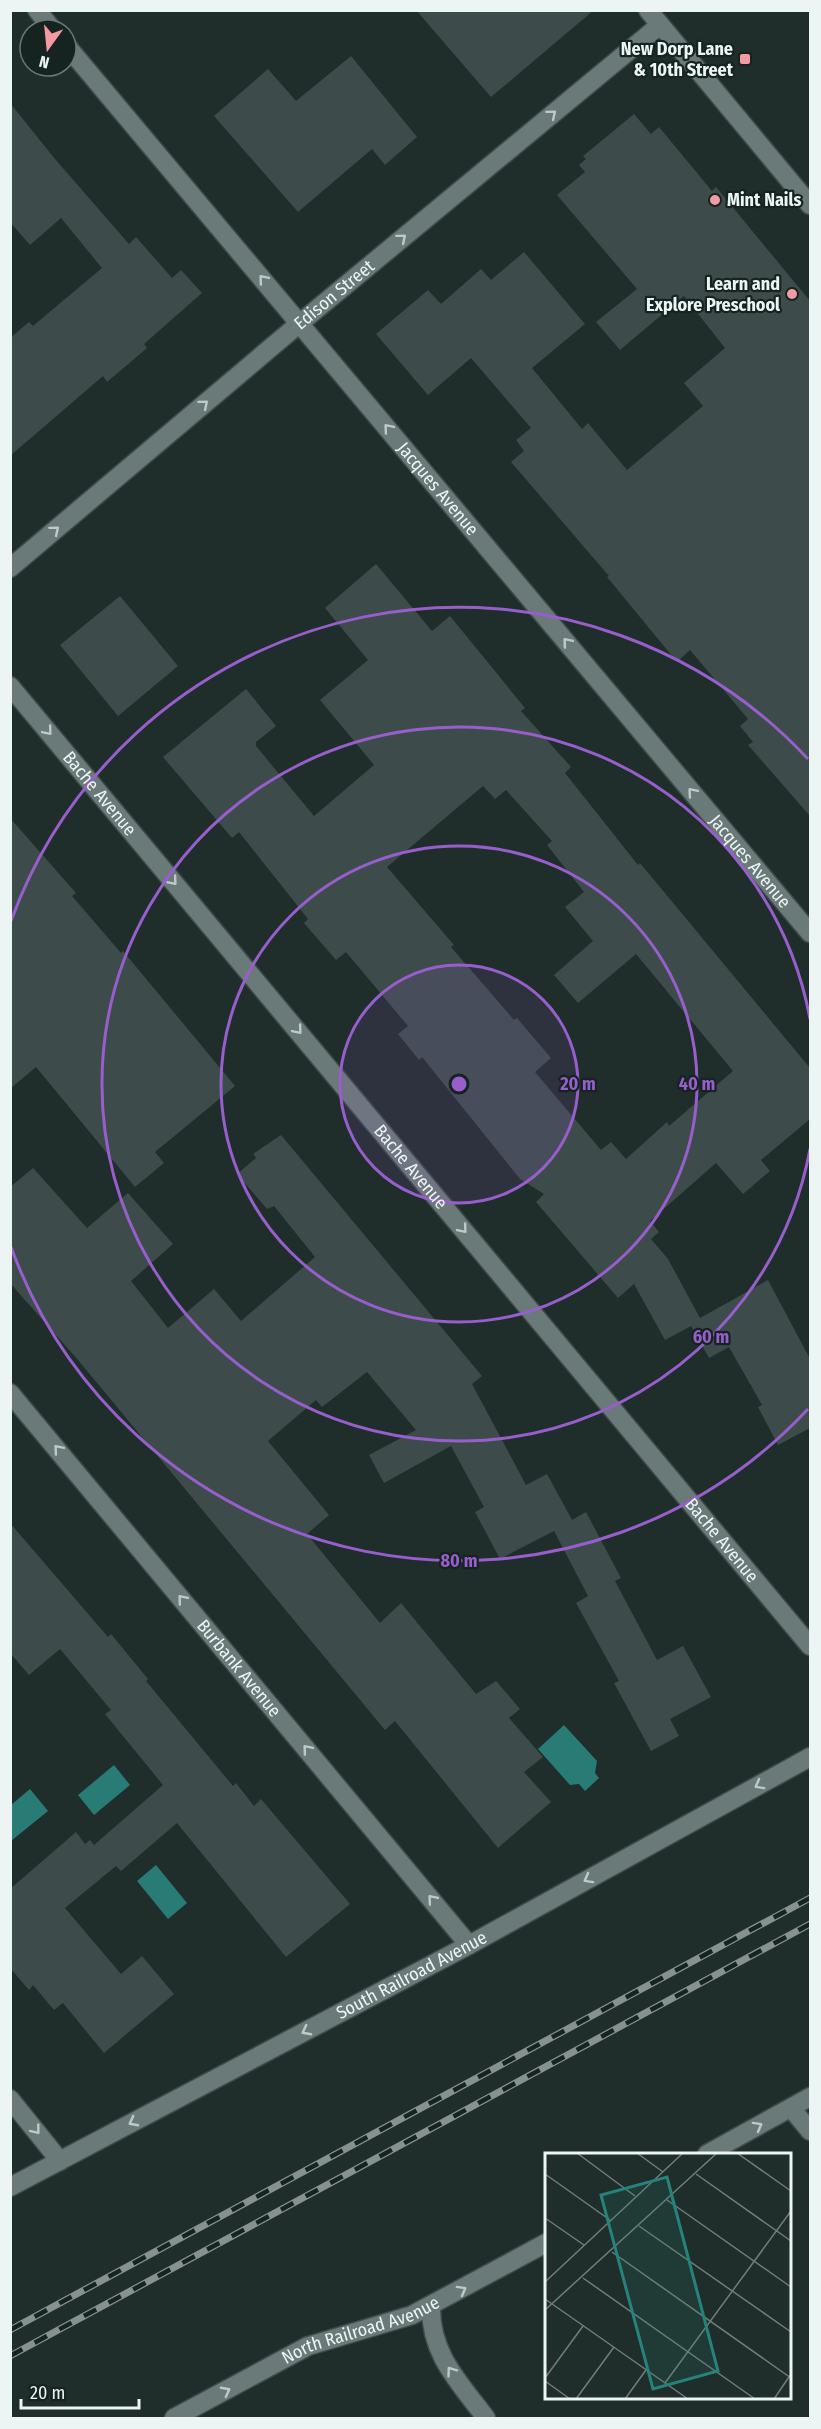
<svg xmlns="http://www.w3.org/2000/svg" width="821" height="2429" font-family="'Fira Sans Condensed',sans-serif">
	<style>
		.water { fill: #297b75 }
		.building { fill: #3d4c4a; fill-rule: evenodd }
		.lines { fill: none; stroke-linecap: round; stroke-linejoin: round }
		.minor-casing { stroke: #3f4b4a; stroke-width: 21 }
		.tertiary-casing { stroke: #3f4b4a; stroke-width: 21 }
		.minor { stroke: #6a7a78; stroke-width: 18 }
		.tertiary { stroke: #6a7a78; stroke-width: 18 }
		.rail-casing { stroke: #869190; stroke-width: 7 }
		.rail { stroke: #152321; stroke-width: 4.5; stroke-dasharray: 14; stroke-linecap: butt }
		.oneway { stroke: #becac9 }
		.ring { fill: none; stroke: #975ecc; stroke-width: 3 }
		.poi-dot { fill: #f49aa3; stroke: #152321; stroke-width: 2 }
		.labels { text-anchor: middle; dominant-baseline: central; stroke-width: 4.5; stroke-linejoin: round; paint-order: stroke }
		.poi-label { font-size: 18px; font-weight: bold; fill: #ecf5f4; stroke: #152321; text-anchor: end }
		.street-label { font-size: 18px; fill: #ecf5f4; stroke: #152321 }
		.inset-road { fill: none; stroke: #717d7b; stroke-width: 1.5 }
		.view { fill: #25837b; fill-opacity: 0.15; stroke: #25837b; stroke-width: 3 }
		.inset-edge { fill: none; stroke: #ecf5f4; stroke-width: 3 }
		.centre { fill: #975ecc; stroke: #152321; stroke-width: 3 }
		.ring-label { font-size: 18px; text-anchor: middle; font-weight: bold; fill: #975ecc; stroke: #152321; stroke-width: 4.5; stroke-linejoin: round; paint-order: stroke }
	</style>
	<rect width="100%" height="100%" fill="#1f2d2b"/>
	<g class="water">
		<path d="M564,1725l33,36 -2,12 4,5 -14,13 -6,-7 -9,1 -32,-36z"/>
		<path d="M114,1765l16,20 -36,30 -16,-20z"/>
		<path d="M30,1789l18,22 -37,30v-36z"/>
		<path d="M156,1865l31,38 -19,16 -31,-38z"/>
	</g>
	<g class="building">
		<path d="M416,10h178l-103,87z"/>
		<path d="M351,56l66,81 -32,28 -13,-16 -74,63 -84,-96 54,-47 28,32z"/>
		<path d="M10,103l45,56 74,85 7,-7 36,41 9,-8 21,23 -58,51 3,4 -40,34 -4,-6 -93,80v-118l19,-16 4,4 69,-58 -41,-50 -31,27 -20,-23z"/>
		<path d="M634,114l17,20 8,-7 53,64 4,-4 94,114v515l-62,-71 5,-3 -13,-16 8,-7 -58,-69 -13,12 -70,-85 2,-1 -98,-114 13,-11 -8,-11 15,-12 -60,-70 -43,37 -52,-61 52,-44 13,14 40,-35 10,11 33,-28 61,72 -53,44 50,61 6,-6 39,47 76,-64 -19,-23 41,-35 -41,-52 -64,54 -24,-28 41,-33 -80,-94 28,-23 -6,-7 7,-6 -3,-3z"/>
		<path d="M376,564l56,67 18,-15 75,92 -4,3 50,56 -6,6 73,92 2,-2 170,205v51l-49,41 9,11 -27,23 -27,-31 -66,58 9,11 -8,7 17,20 32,59 68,-38 42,79v69l-32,17 -20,-38 4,-2 -33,-58 -20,11 -18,-32 -26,14 -31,-56 -16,14 -82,-96 8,-8 -24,-15 -98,-122 -3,3 -21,-26 10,-8 -62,-74 -10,8 -32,-37 4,-4 -69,-87 -7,6 -69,-81 83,-68 30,37 -20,16v4l58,70 60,-51 -54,-65 48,-40 -43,-52zM483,786l12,13 11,-9 46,51 -5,4 37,47 -19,15 28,34 -39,34 24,28 58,-49 97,117 -64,55 -2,-4 -41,37 -15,-17 -10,8 -66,-78 16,-14 -34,-40 -3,2 -63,-73 3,-2 -67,-78z"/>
		<path d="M120,596l58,70 -60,50 -58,-71z"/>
		<path d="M10,818l66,75 -4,3 49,57 2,-2 112,135 -80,66 9,11 -29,24 -99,-120 -26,22z"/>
		<path d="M281,1135l201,241 -10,8 54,101 21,-11 25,46 14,-8 35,66 -6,3 42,79 26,-14 28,51 -41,22 9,17 -28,15 -37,-68 5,-2 -43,-78 12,-7 -34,-65 -54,28 -25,-47 9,-5 -33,-61 -67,37 -15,-28 47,-25 -49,-58 -45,35 -6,-7 -48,41 61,74 -22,19 73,89 21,-20 75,91 20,-13 24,28 -11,9 34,39 -19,15 27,30 -53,46 -103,-127 -10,9 -307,-370 -68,-77v-96l23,-19 54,60 41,-35 45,51 -42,37 37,47 46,-39 27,32 74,-64 -41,-51 -7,3 -30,-35 19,-16 -3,-4z"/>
		<path d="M10,1523l98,114 3,-3 37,45 -2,2 87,105 3,-3 18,23 7,-7 89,105 -64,53 -109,-134 -56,48 -5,-5 -51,42 56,66 21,-18 32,38 -70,59 -41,-50 -9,7 -21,-25 -4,5 -19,-22v-79l66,-57 9,12 5,-4 4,5 69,-60 -58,-71 6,-4 -51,-61 -31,26 -19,-22z"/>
	</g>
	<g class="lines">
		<g class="minor-casing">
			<g id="minor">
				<path d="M37,10l16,20"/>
				<path id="s1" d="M66,45l744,888"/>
				<path id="s2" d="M10,568l290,-245 360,-298"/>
				<path id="s3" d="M10,686l800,960"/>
				<path id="s4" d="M10,1393l459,552"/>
				<path d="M10,2099l50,62"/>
				<path d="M791,2108l19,23"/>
				<path d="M707,2154l103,-57"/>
				<path id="s5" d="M10,2187l459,-242 341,-188"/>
				<path d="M431,2306c-1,48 28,76 55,112"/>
				<path id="s6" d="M174,2418l134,-72 104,-31 134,-72"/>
			</g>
		</g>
		<g class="tertiary-casing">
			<path id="tertiary" d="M648,10l162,195"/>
		</g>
		<use href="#minor" class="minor"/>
		<use href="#tertiary" class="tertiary"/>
		<g class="rail-casing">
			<g id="rail">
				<path d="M10,2330l800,-432"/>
				<path d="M10,2356l800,-432"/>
			</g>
		</g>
		<use href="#rail" class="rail"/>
	</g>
	<defs><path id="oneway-chevron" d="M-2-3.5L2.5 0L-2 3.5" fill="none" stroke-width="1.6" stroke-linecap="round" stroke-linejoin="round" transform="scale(1.5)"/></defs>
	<g class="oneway">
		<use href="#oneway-chevron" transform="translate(552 114) rotate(-40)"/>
		<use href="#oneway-chevron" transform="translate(402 238) rotate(-40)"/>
		<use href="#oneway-chevron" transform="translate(263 279) rotate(-130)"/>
		<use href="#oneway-chevron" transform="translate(204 404) rotate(-40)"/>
		<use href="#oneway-chevron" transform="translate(388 428) rotate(-130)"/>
		<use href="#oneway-chevron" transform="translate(55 530) rotate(-40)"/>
		<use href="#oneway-chevron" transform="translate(567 642) rotate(-130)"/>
		<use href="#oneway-chevron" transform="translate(48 731) rotate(50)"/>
		<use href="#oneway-chevron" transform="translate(692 792) rotate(-130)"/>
		<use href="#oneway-chevron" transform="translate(173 881) rotate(50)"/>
		<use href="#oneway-chevron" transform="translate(298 1030) rotate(50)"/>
		<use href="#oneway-chevron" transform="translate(463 1229) rotate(50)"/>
		<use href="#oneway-chevron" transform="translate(58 1449) rotate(-130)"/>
		<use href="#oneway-chevron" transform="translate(182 1599) rotate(-130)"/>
		<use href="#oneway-chevron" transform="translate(307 1749) rotate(-130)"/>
		<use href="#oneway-chevron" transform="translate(759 1785) rotate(151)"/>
		<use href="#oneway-chevron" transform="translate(588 1879) rotate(151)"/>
		<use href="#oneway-chevron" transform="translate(432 1899) rotate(-130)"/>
		<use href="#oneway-chevron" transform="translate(306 2031) rotate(152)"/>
		<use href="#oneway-chevron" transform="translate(133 2122) rotate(152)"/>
		<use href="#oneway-chevron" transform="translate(758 2126) rotate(-29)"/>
		<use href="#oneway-chevron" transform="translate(36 2130) rotate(52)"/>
		<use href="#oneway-chevron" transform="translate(462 2290) rotate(-29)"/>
		<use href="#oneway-chevron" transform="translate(451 2371) rotate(-126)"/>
		<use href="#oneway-chevron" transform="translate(226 2391) rotate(-28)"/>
	</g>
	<circle cx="459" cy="1084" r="119" fill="#975ecc" fill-opacity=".12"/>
	<g class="ring">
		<circle cx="459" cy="1084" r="119"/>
		<circle cx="459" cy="1084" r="238"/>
		<path d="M810 1149A357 357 0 1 1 810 1019"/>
		<path d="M808 1409A477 477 0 0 1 11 1247M11 921A477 477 0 0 1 808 759"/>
	</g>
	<g class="poi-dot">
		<rect x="739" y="53" width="12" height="12" rx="3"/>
		<circle cx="715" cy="200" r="6"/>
		<circle cx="792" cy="294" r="6"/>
	</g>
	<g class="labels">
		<g class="poi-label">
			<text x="733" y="49">New Dorp Lane<tspan x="733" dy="21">&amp; 10th Street</tspan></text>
			<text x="727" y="200" text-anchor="start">Mint Nails</text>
			<text x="780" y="284">Learn and<tspan x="780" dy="21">Explore Preschool</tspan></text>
		</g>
		<g class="street-label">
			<text stroke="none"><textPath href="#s2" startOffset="424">Edison Street</textPath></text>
			<text stroke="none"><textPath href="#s1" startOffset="579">Jacques Avenue</textPath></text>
			<text stroke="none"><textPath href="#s3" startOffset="140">Bache Avenue</textPath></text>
			<text stroke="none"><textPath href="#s1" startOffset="1065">Jacques Avenue</textPath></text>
			<text stroke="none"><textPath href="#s3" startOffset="626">Bache Avenue</textPath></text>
			<text stroke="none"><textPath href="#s3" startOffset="1112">Bache Avenue</textPath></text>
			<text stroke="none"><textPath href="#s4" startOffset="358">Burbank Avenue</textPath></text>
			<text stroke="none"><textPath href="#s5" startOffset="454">South Railroad Avenue</textPath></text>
			<text stroke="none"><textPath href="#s6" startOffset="207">North Railroad Avenue</textPath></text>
		</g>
	</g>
	<g transform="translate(545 2153)">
		<rect width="246" height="246" fill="#1f2d2b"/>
		<path class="inset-road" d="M32,0l58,43M92,0l26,19M192,0l54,38M0,21l65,46M151,21l95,67M122,47l124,87M0,65l39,27M94,73l152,106M67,99l179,126M38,125l172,121M0,129l138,-129M0,146l143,100M0,157l172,-157M0,225l38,-52M0,228l25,18M120,230l126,-172M31,246l38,-52M80,246l21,-29M229,246l17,-25"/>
		<path class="view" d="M122,24l51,194 -65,18 -52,-194z"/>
		<rect width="246" height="246" class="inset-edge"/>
	</g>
	<circle cx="459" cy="1084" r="9" class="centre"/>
	<g class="ring-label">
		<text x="578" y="1090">20 m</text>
		<text x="697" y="1090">40 m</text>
		<text x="711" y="1343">60 m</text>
		<text x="459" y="1567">80 m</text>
	</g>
	<rect width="821" height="2429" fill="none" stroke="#ecf5f4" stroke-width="24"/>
	<g transform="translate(48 48) rotate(195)"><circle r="28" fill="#152321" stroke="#6b7775" stroke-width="1.5"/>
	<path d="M0-4.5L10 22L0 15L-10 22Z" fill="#f49aa3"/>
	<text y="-9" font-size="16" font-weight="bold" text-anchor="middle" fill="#ecf5f4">N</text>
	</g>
	<path d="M21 2399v9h118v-9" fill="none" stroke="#ecf5f4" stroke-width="3"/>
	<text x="30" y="2399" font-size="18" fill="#ecf5f4" stroke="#152321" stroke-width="4.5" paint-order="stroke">20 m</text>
</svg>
